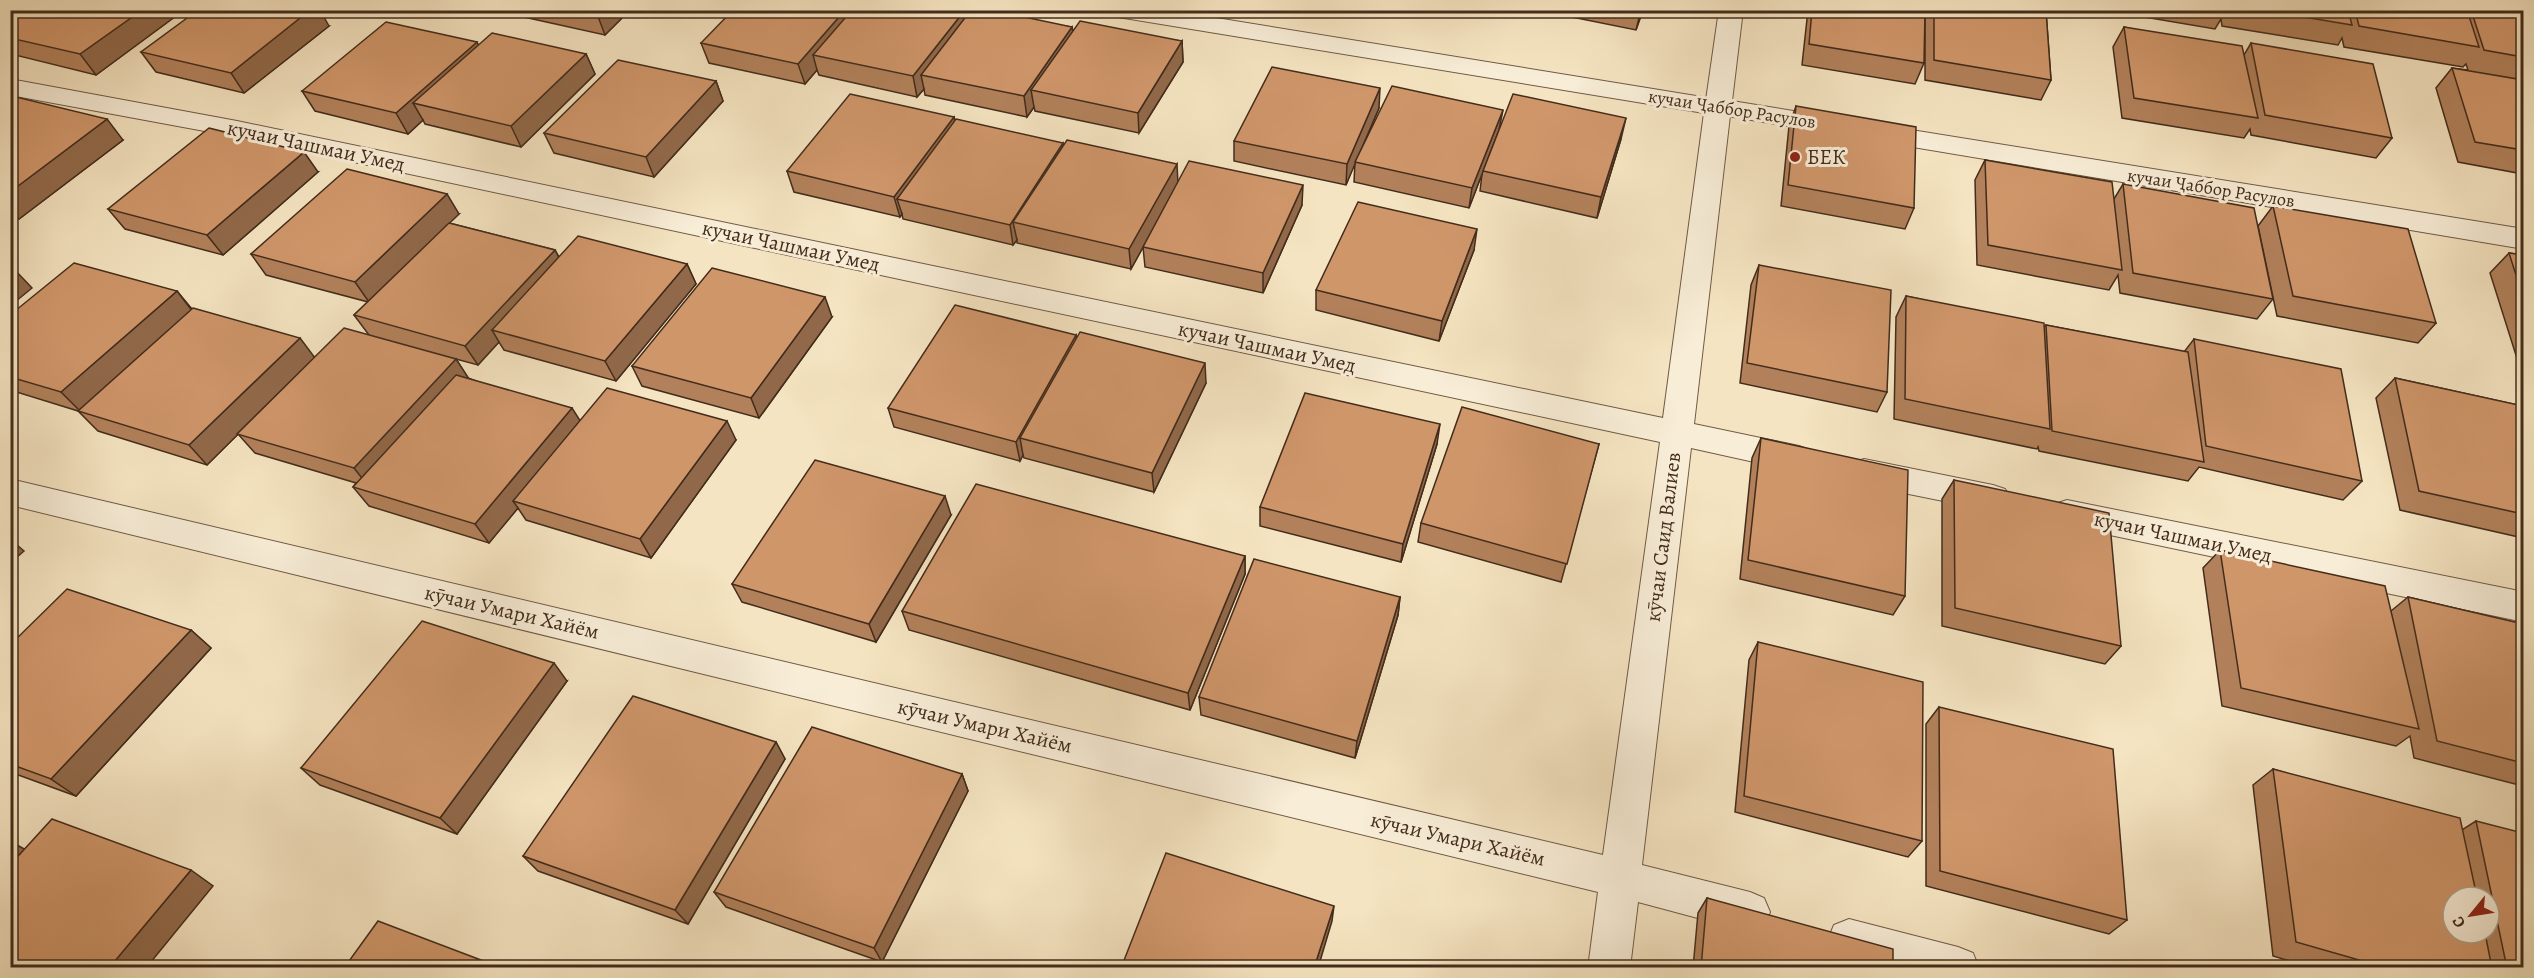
<svg xmlns="http://www.w3.org/2000/svg" width="2534" height="978" font-family="Alegreya,serif">
	<style>
		.lines { fill: none; stroke-linecap: round; stroke-linejoin: round }
		.minor-casing { stroke: #705a45; stroke-width: 2 }
		.tertiary-casing { stroke: #705a45; stroke-width: 2 }
		.minor { fill: #f8edd7; fill-rule: evenodd }
		.tertiary { fill: #f8edd7; fill-rule: evenodd }
		.wall { fill: #b2815b; stroke: #432c1c; stroke-width: 1.5; fill-rule: evenodd }
		.shaded-wall { fill: #91694a; stroke: #432c1c; stroke-width: 1.5 }
		.building { fill: #cf966a; stroke: #432c1c; stroke-width: 1.5 }
		.poi-dot { fill: #8f2418; stroke: #f8edd7; stroke-width: 2 }
		.labels { text-anchor: middle; dominant-baseline: central; stroke-width: 6; stroke-linejoin: round; paint-order: stroke }
		.far-street-label { font-size: 18px; fill: #432c1c; stroke: #f8edd7 }
		.street-label { font-size: 21px; fill: #432c1c; stroke: #f8edd7 }
		.poi-label { font-size: 21px; fill: #432c1c; stroke: #f8edd7; text-anchor: start }
	</style>
	<rect width="100%" height="100%" fill="#f5e4c1"/>
	<filter id="stains"><feTurbulence type="fractalNoise" baseFrequency=".00333" numOctaves="4"/><feColorMatrix values="0 0 0 0 .2 0 0 0 0 .09 0 0 0 0 .02 0 0 0 .5 -.17"/></filter>
	<radialGradient id="worn" r=".72"><stop offset=".6" stop-color="#630" stop-opacity="0"/><stop offset="1" stop-color="#630" stop-opacity=".3"/></radialGradient>
	<g class="lines">
		<g class="minor-casing">
			<g id="minor">
				<path d="M1106,10h61l560,91 4,6 -37,317 105,22 11,4 5,9 -5,9 -11,4 -108,-24 -49,417 108,27 14,6 6,14 -6,14 -14,6 -112,-30 -8,66h-42l10,-76 -1588,-387v-26l1593,376 57,-413 -1423,-305 -227,-42v-16l227,42 1426,297 41,-305 -586,-96 -9,-2z"/>
				<path d="M1864,459l129,26 12,4 5,9 -5,9 -12,4 -129,-26 -12,-4 -4,-9 4,-9z"/>
				<path d="M2067,500l457,92v30l-457,-96 -12,-4 -5,-9 5,-9z"/>
				<path d="M1849,919l109,28 15,6 6,15h-100l-45,-15 -6,-14 6,-14z"/>
			</g>
		</g>
		<g class="tertiary-casing">
			<path id="tertiary" d="M1719,10h24l-11,91 792,128v20l-815,-136 -4,-6z"/>
		</g>
		<use href="#minor" class="minor"/>
		<use href="#tertiary" class="tertiary"/>
	</g>
	<g class="wall">
		<path d="M10,10h174l-88,65 -85,-21z"/>
		<path d="M513,10h117l-25,25 -90,-20z"/>
		<path d="M1537,10h106l-7,20z"/>
		<path d="M1808,10h117l-1,53 -9,21 -113,-19z"/>
		<path d="M1927,10l119,1 5,69 -10,20 -116,-20v-67z"/>
		<path d="M2103,10h420v164l-65,-12 -22,-74 16,-20 16,2 -2,-6 -3,3 -119,-20 -2,-9 -4,7 -116,-19 -1,-7 -6,10z"/>
		<path d="M967,15l105,12 1,4 109,10 1,21 -44,71 -104,-22 -1,-4 -7,10 -102,-22 -1,-6 -7,8 -98,-22 -2,-5 -12,14 -96,-21 -8,-20z"/>
		<path d="M329,26l-85,67 -88,-21 -15,-20z"/>
		<path d="M2124,27l120,28 7,-12 141,95 -16,20 -125,-23 -1,-6 -6,9 -122,-20 -9,-71z"/>
		<path d="M478,46l108,8 9,20 -74,73 -96,-23 -2,-4 -15,14 -93,-23 -13,-20z"/>
		<path d="M716,81l7,20 -69,76 -100,-24 -10,-20z"/>
		<path d="M10,101l113,39 -104,79 -9,-2z"/>
		<path d="M1796,106l118,102 -9,21 -124,-23 8,-80z"/>
		<path d="M1379,108l-22,51 143,-30 121,10 -24,79 -117,-27 2,-17 -13,34 -115,-26 1,-20 -9,23 -112,-24v-20z"/>
		<path d="M954,117l1,4 109,24 114,36 124,24 -39,88 -118,-26 -2,-20 -12,22 -114,-26v-3l-4,5 -110,-26 -1,-5 -2,3 -106,-25 -7,-21z"/>
		<path d="M1985,160l129,39 9,-15 150,115 -16,20 -137,-26 -2,-18 -9,15 -132,-25 -2,-85z"/>
		<path d="M318,172l-95,83 -98,-26 -17,-20z"/>
		<path d="M2273,206l163,117 -18,20 -141,-27 -19,-90z"/>
		<path d="M459,214l-10,9 106,27 4,7 128,7 9,20 -80,97 -112,-31 -5,-8 -21,23 -22,-6 12,19 112,43 156,19 -85,118 -125,-38 -8,-12 -29,35 -120,-37 -16,-19 3,-4 -101,-30 -17,-19 -31,31 -109,-34 -20,-20 -68,-21v-75l167,-24 15,18 123,48 54,-22 -15,-20 14,-13 -102,-27 -15,-21z"/>
		<path d="M1474,250l-35,91 -123,-31v-20z"/>
		<path d="M2509,253l14,2v114l-3,-1 -30,-95z"/>
		<path d="M1759,265l128,127 -10,20 -137,-29 11,-98z"/>
		<path d="M1906,296l138,31 2,-2 138,27 10,-13 168,142 -19,19 -144,-33 -11,14 -149,-30 -1,-4 -1,2 -143,-30 2,-102z"/>
		<path d="M832,317l-73,101 -117,-32 -10,-20z"/>
		<path d="M1076,335v3l130,45 -52,109 -130,-34 -1,-3 -3,6 -126,-34 -6,-19z"/>
		<path d="M2395,378l128,28v132l-123,-28 -24,-112z"/>
		<path d="M1761,438l144,158 -12,19 -153,-36 12,-121z"/>
		<path d="M1437,444l-36,118 -141,-36v-19z"/>
		<path d="M1599,444l-38,138 -143,-40 3,-19z"/>
		<path d="M1954,480l167,166 -16,18 -163,-38v-127z"/>
		<path d="M951,515l-75,127 -134,-40 -10,-18z"/>
		<path d="M2220,550l171,61 17,-14 115,27v162l-109,-28 -4,-22 -14,10 -174,-40 -19,-138z"/>
		<path d="M1245,556v18l-55,136 -281,-80 -7,-19z"/>
		<path d="M1400,597l-2,18 -43,143 -154,-43 -2,-18z"/>
		<path d="M191,630l20,18 -135,148 -66,-24v-127z"/>
		<path d="M1758,642l164,199 -14,16 -173,-45 14,-152z"/>
		<path d="M567,681l-110,153 -137,-49 -19,-17z"/>
		<path d="M1939,707l188,213 -18,14 -183,-48v-162z"/>
		<path d="M776,742l9,17 -97,165 -150,-53 -15,-15z"/>
		<path d="M2273,769l189,61 14,-9 47,147h-210l-40,-12 -20,-171zM2453,897h36v36h-36z"/>
		<path d="M962,774l6,17 -86,171 -156,-55 -12,-15z"/>
		<path d="M1707,898l186,70h-200l5,-55z"/>
	</g>
	<g class="shaded-wall">
		<path d="M12,10h43l-45,28v-26z"/>
		<path d="M142,10h42l-88,65 -16,-21z"/>
		<path d="M310,10h10l9,16 -85,67 -13,-20z"/>
		<path d="M601,10h29l-25,25 -8,-21z"/>
		<path d="M845,10h15l-47,45 4,15 -12,14 -7,-20z"/>
		<path d="M965,10h1l4,19 -49,46 3,14 -7,8 -4,-21z"/>
		<path d="M1641,10h2l-7,20z"/>
		<path d="M1072,27l3,20 -44,43 3,17 -7,10 -3,-21z"/>
		<path d="M1182,41l1,21 -44,71 -1,-20z"/>
		<path d="M477,42l10,20 -74,41 10,17 -15,14 -12,-21z"/>
		<path d="M586,54l9,20 -74,73 -10,-21z"/>
		<path d="M716,81l7,20 -69,76 -8,-20z"/>
		<path d="M1380,88l-1,20 -33,77 1,-21z"/>
		<path d="M1503,110l-4,20 -30,78 3,-20z"/>
		<path d="M954,117l4,20 -61,62 5,15 -2,3 -6,-20z"/>
		<path d="M1626,118l-5,21 -24,79 4,-21z"/>
		<path d="M107,119l16,21 -104,79 -9,-9v-18z"/>
		<path d="M1063,143l3,20 -53,59 4,18 -4,5 -3,-20z"/>
		<path d="M304,152l14,20 -95,83 -16,-20z"/>
		<path d="M1177,164l1,20 -47,85 -2,-20z"/>
		<path d="M1303,185l-1,20 -39,88v-20z"/>
		<path d="M447,194l12,20 -90,88 -14,-20z"/>
		<path d="M1477,229l-3,21 -35,91 3,-20z"/>
		<path d="M555,250l10,20 -73,60 7,12 -21,23 -13,-19z"/>
		<path d="M687,264l9,20 -80,97 -11,-20z"/>
		<path d="M13,268l19,20 -22,18v-36z"/>
		<path d="M177,291l16,21 -112,100 -20,-20z"/>
		<path d="M825,297l7,20 -73,101 -8,-20z"/>
		<path d="M1076,335l3,20 -59,83 3,17 -3,6 -4,-19z"/>
		<path d="M300,338l15,20 -108,107 -18,-20z"/>
		<path d="M456,359l13,20 -100,108 -15,-19z"/>
		<path d="M1205,363l1,20 -52,109 -2,-19z"/>
		<path d="M572,408l12,19 -71,74 5,7 -29,35 -14,-19z"/>
		<path d="M727,421l9,19 -85,118 -11,-19z"/>
		<path d="M1440,424l-3,20 -36,118 2,-18z"/>
		<path d="M945,496l6,19 -75,127 -7,-18z"/>
		<path d="M10,539l14,12 -14,12z"/>
		<path d="M1245,556v18l-55,136 -2,-17z"/>
		<path d="M1400,597l-2,18 -43,143 2,-17z"/>
		<path d="M191,630l20,18 -135,148 -25,-17z"/>
		<path d="M554,663l13,18 -110,153 -17,-16z"/>
		<path d="M776,742l9,17 -97,165 -13,-14z"/>
		<path d="M962,774l6,17 -86,171 -8,-14z"/>
		<path d="M10,841l23,13 -23,25z"/>
		<path d="M191,870l22,16 -67,82h-37z"/>
		<path d="M1334,906l-2,15 -14,47h-4z"/>
	</g>
	<g class="building">
		<path d="M29,10h113l-62,44 -70,-16v-15z"/>
		<path d="M198,10h112l-79,63 -90,-21z"/>
		<path d="M579,10h22l-4,4z"/>
		<path d="M733,10h112l-47,54 -97,-21z"/>
		<path d="M852,10h113l-52,66 -100,-21z"/>
		<path d="M971,10h20l81,17 -48,69 -103,-21z"/>
		<path d="M1812,10h113l-1,53 -115,-19z"/>
		<path d="M1934,10l112,1 5,69 -117,-20z"/>
		<path d="M2262,10h86l4,15z"/>
		<path d="M2355,10h112l12,37 -120,-21z"/>
		<path d="M2471,10h52v47l-39,-7z"/>
		<path d="M1080,21l102,20 -44,72 -107,-23z"/>
		<path d="M386,22l91,20 -81,71 -94,-22z"/>
		<path d="M2124,27l118,19 16,72 -124,-20z"/>
		<path d="M492,33l94,21 -75,72 -98,-23z"/>
		<path d="M2251,43l122,21 19,74 -127,-23z"/>
		<path d="M618,60l98,21 -70,76 -102,-24z"/>
		<path d="M1272,67l108,21 -33,76 -113,-23z"/>
		<path d="M2452,68l71,12v70l-48,-8z"/>
		<path d="M1392,86l111,24 -31,78 -117,-26z"/>
		<path d="M850,94l104,23 -60,80 -107,-26z"/>
		<path d="M1513,94l113,24 -25,79 -118,-26z"/>
		<path d="M16,97l91,22 -97,73v-91z"/>
		<path d="M1796,106l120,21 -2,81 -126,-23z"/>
		<path d="M956,119l107,24 -53,82 -113,-26z"/>
		<path d="M209,128l95,24 -97,83 -99,-26z"/>
		<path d="M1067,140l110,24 -48,85 -116,-27z"/>
		<path d="M1985,160l127,22 10,88 -134,-25z"/>
		<path d="M1189,161l114,24 -40,88 -120,-26z"/>
		<path d="M347,169l100,25 -92,88 -104,-28z"/>
		<path d="M2123,184l131,24 19,91 -140,-26z"/>
		<path d="M1358,202l119,27 -35,92 -126,-31z"/>
		<path d="M2273,206l135,23 28,94 -143,-27z"/>
		<path d="M449,223l106,27 -90,96 -111,-31z"/>
		<path d="M578,236l109,28 -82,97 -113,-31z"/>
		<path d="M2509,253l14,2v42z"/>
		<path d="M74,263l103,28 -116,101 -51,-15v-62z"/>
		<path d="M1759,265l132,25 -4,102 -140,-29z"/>
		<path d="M712,268l113,29 -74,101 -119,-32z"/>
		<path d="M1906,296l138,27 6,106 -145,-30z"/>
		<path d="M955,305l121,30 -60,107 -128,-34z"/>
		<path d="M193,308l107,30 -111,107 -111,-34z"/>
		<path d="M2046,325l142,27 16,110 -152,-31z"/>
		<path d="M344,328l112,31 -102,109 -117,-34z"/>
		<path d="M1080,332l125,31 -53,110 -132,-35z"/>
		<path d="M2194,339l147,30 21,112 -156,-35z"/>
		<path d="M456,375l116,33 -97,116 -122,-37z"/>
		<path d="M2395,378l128,28v108l-104,-23z"/>
		<path d="M607,388l120,33 -87,118 -127,-38z"/>
		<path d="M1305,393l135,31 -37,120 -143,-37z"/>
		<path d="M1462,407l137,37 -32,120 -146,-41z"/>
		<path d="M1761,438l147,32 -3,126 -157,-36z"/>
		<path d="M815,460l130,36 -76,128 -137,-40z"/>
		<path d="M1954,480l155,33 12,133 -166,-38z"/>
		<path d="M976,484l269,72 -57,137 -286,-82z"/>
		<path d="M2220,550l165,36 34,143 -178,-41z"/>
		<path d="M1254,559l146,38 -43,144 -158,-44z"/>
		<path d="M67,589l124,41 -140,149 -41,-15v-119z"/>
		<path d="M2408,597l115,27v139l-86,-22z"/>
		<path d="M422,621l132,42 -114,155 -139,-50z"/>
		<path d="M1758,642l165,40 -1,159 -178,-45z"/>
		<path d="M633,696l143,46 -101,168 -152,-54z"/>
		<path d="M1939,707l174,42 14,171 -187,-49z"/>
		<path d="M812,727l150,47 -88,174 -160,-56z"/>
		<path d="M2273,769l187,49 17,79h-24v36h32l7,35h-105l-91,-26z"/>
		<path d="M52,819l139,51 -82,98h-99v-103z"/>
		<path d="M2476,821l47,12v135h-16z"/>
		<path d="M1166,853l168,53 -20,62h-193z"/>
		<path d="M1707,898l186,51v19h-192z"/>
		<path d="M378,921l124,47h-158z"/>
	</g>
	<circle class="poi-dot" cx="1795" cy="157" r="6"/>
	<g class="labels">
		<g class="far-street-label">
			<text transform="translate(1732 109) rotate(9)">кучаи Ҷаббор Расулов</text>
			<text transform="translate(2211 188) rotate(9)">кучаи Ҷаббор Расулов</text>
		</g>
		<g class="street-label">
			<text transform="translate(316 146) rotate(12)">кучаи Чашмаи Умед</text>
			<text transform="translate(791 246) rotate(12)">кучаи Чашмаи Умед</text>
			<text transform="translate(1267 347) rotate(12)">кучаи Чашмаи Умед</text>
			<text transform="translate(1663 537) rotate(-83)">кӯчаи Саид Валиев</text>
			<text transform="translate(2183 537) rotate(12)">кучаи Чашмаи Умед</text>
			<text transform="translate(512 612) rotate(13)">кӯчаи Умари Хайём</text>
			<text transform="translate(985 726) rotate(13)">кӯчаи Умари Хайём</text>
			<text transform="translate(1458 839) rotate(13)">кӯчаи Умари Хайём</text>
		</g>
		<g class="poi-label">
			<text x="1807" y="157">БЕК</text>
		</g>
	</g>
	<rect width="2534" height="978" fill="none" stroke="#f5e4c1" stroke-width="36"/>
	<rect x="12" y="12" width="2510" height="954" fill="none" stroke="#432c1c" stroke-width="3"/>
	<rect x="18" y="18" width="2498" height="942" fill="none" stroke="#432c1c" stroke-width="1.5"/>
	<g transform="translate(2471 915) rotate(240)"><circle r="28" fill="#f8edd7" stroke="#b0a08c" stroke-width="1.5"/>
	<path d="M0-4.5L10 22L0 15L-10 22Z" fill="#8f2418"/>
	<text y="-9" font-size="16" font-weight="bold" text-anchor="middle" fill="#432c1c">С</text>
	</g>
	<rect width="100%" height="100%" filter="url(#stains)"/>
	<rect width="100%" height="100%" fill="url(#worn)"/>
</svg>
